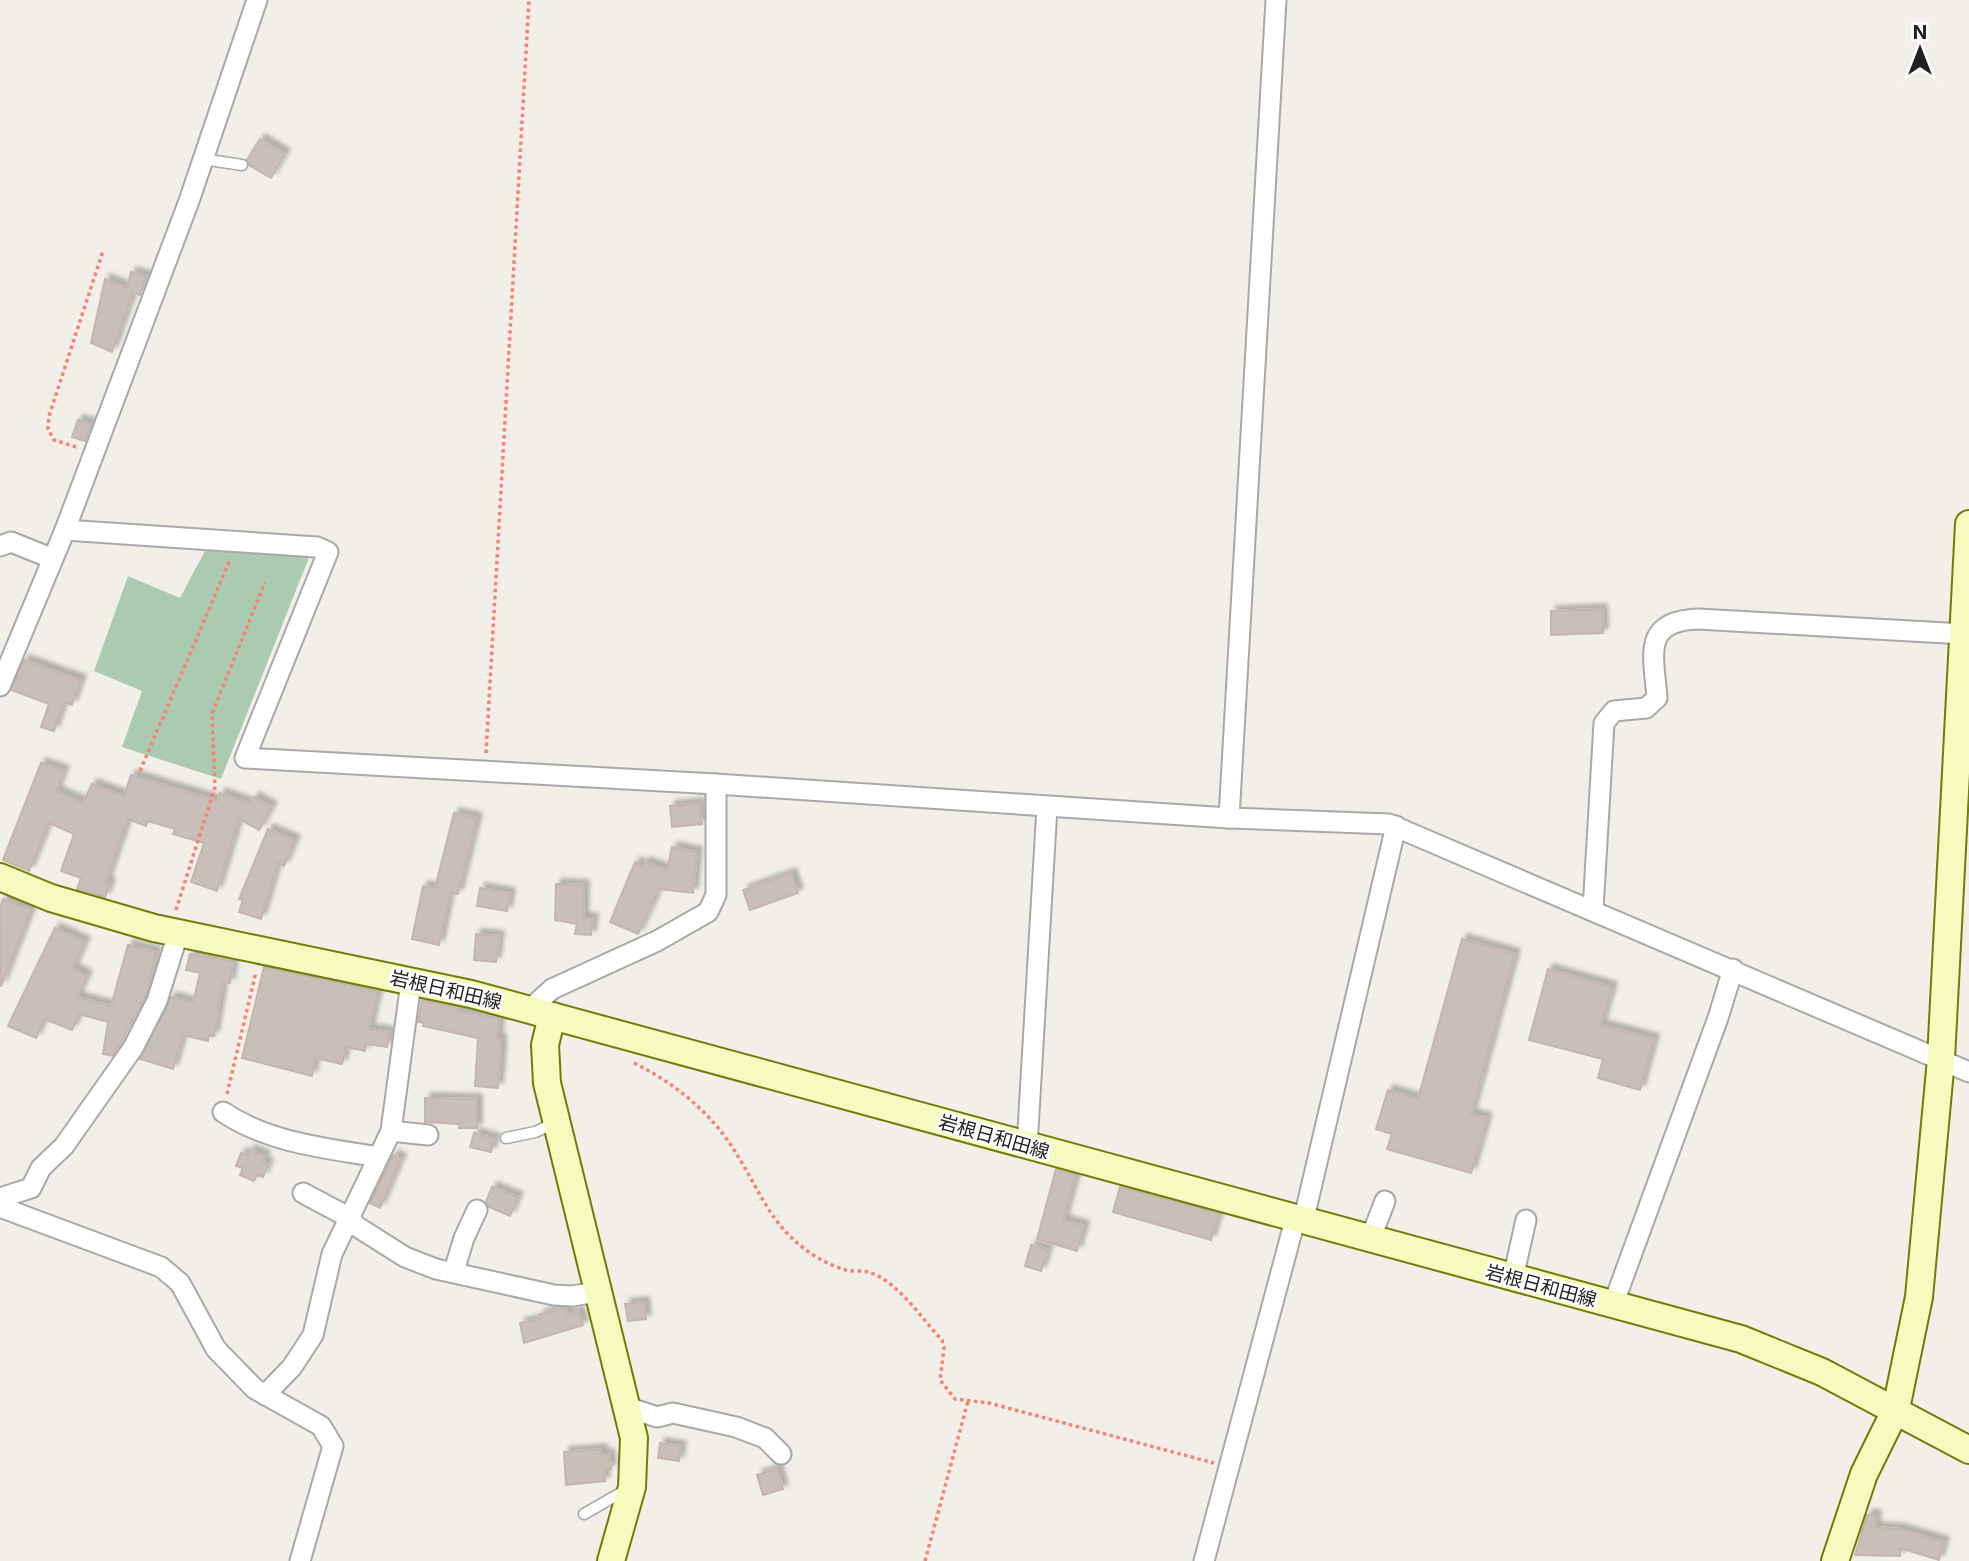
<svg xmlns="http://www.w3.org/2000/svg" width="1969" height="1561" font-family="Inter,'Noto Sans JP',sans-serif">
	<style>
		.cemetery { fill: #aacbaf }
		.building { fill: #c7bfb8; stroke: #c4b6ab; stroke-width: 2; filter: url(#shadow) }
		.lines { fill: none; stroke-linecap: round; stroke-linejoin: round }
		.lane-casing { stroke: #a9a9a9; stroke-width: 13 }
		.street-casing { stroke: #a9a9a9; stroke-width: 23 }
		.secondary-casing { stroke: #707d05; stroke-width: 30 }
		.path { stroke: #fa8072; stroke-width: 3.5; stroke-dasharray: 3.5 3.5; stroke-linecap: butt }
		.lane { stroke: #fff; stroke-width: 10 }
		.street { stroke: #fff; stroke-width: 19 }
		.secondary { stroke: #f7fabf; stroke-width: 26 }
		.labels { text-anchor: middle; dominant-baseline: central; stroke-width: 5; stroke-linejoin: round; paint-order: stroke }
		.street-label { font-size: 19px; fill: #222; stroke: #fff }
	</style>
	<defs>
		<filter id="shadow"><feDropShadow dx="5" dy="-5" stdDeviation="2" flood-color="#0004"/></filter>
	</defs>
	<rect width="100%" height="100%" fill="#f2efe9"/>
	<path class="cemetery" d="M206,549l104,6 -89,224 -99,-32 20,-56 -48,-20 34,-95 52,22z"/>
	<g class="building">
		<path d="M260,139l25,15 -14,24 -22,-13 -2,-5z"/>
		<path d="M131,272l15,4 -6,19 -7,-2 -21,59 -21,-9 14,-64 22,9z"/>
		<path d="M78,420l14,4 -7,17 -13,-4z"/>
		<path d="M1602,609l1,24 -52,2v-24z"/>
		<path d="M24,660l57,20 -9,25 -8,-3 -10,29 -13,-4 8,-23 -38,-14z"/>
		<path d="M41,763l23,8 -8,20 27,12 9,-19 32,12 7,-21 87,26 2,-8 31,11 3,-7 18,10 -13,23 -20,-11 -22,72 -26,-9 13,-39 -31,-9 2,-5 -27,-8 -2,5 -18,-7 -22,63 4,1 -5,14 -28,-8 4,-11 -20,-7 13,-37 -25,-11 -20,48 -26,-11z"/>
		<path d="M699,803l3,21 -30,3 -2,-21z"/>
		<path d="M454,813l23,5 -19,76 -8,-1 -11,52 -27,-6 11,-53 12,2z"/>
		<path d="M268,829l27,11 -11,26 -6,-3 -17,56 -22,-7 4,-12 -4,-1z"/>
		<path d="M672,847l25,5 -4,41 -34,-4 -21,45 -28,-12 25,-60 8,4 2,-4 22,8z"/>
		<path d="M791,873l7,20 -48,17 -7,-20z"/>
		<path d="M556,884l28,1 -1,33h10l-2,17 -16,-1 2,-10 -22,-4z"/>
		<path d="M480,888l30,5 -3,18 -30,-5z"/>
		<path d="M3,899l28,11 -30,77 -1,-80z"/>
		<path d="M55,928l30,14 -12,26 14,8 -10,21 34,9 17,-61 28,7 -10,44 -33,60 -10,-2 5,-32 -29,-8 -7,16 -28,-11 -8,19 -28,-12z"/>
		<path d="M476,934l23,2 -3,26 -22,-2z"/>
		<path d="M1462,939l53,15 -44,160 16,4 -16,55 -84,-24 5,-15 -16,-5 12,-39 30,9z"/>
		<path d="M190,954l43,7 -3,22 -7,-1 -9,54 -5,-1 -1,6 -25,-6 -10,34 -33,-10 31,-62 22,6 7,-30 -14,-3z"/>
		<path d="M264,967l114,24 -9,38 21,3 -3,15 -21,-3 -1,7 -19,-4 -4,17 -27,-6 -3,18 -70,-18z"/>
		<path d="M1548,969l64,18 -11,38 53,14 -14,51 -42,-12 5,-19 -74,-19z"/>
		<path d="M422,1000l37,8 -1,4 42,6 -3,21h4v14l-3,35 -23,-2 3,-48 -55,-12 1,-3 -6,-1z"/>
		<path d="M425,1098l52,1v29h-18v-4l-34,-2z"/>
		<path d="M474,1133l21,6 -4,13 -21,-5z"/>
		<path d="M250,1150l15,6 -2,6 5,2 -5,13 -6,-2 -3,6 -14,-6 3,-7 -7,-2 5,-13 7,2z"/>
		<path d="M393,1155l8,4 -21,49 -10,-5z"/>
		<path d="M1056,1169l20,6 -13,45 21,6 -7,25 -40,-12z"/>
		<path d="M492,1187l26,10 -8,19 -21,-9 -3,-5z"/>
		<path d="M1120,1187l99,26 -8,27 -98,-28z"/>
		<path d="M1031,1245l17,5 -7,21 -16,-5z"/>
		<path d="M644,1302l2,17 -18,2 -3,-17z"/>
		<path d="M561,1308h5l2,7 10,-4 5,14 -59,18 -4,-20 20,-4 -1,-4z"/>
		<path d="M660,1443l21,3 -2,15 -21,-3z"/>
		<path d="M602,1449v6l7,-1 2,15 -7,1 1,11 -39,4 -2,-33z"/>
		<path d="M777,1469l6,20 -20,6 -6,-20z"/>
		<path d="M1867,1515h9l-1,12 25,2 44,13 -5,18 -39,-12v8l-45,-1z"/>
	</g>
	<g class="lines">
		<g class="lane-casing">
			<g id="lane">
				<path d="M203,159l39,6"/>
				<path d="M506,1138l29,-6 20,-9"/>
				<path d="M584,1514l42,-24"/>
			</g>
		</g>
		<g class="street-casing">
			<g id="street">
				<path d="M65,530l252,17 11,5 -83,206 471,26 513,34 160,6 580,248"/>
				<path d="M0,546l11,-4 40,16"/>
				<path d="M0,686l65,-156 124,-329 68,-201"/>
				<path d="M1229,818l47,-818"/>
				<path d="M1593,910l11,-187 10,-12 32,-3 11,-10c-3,-42 -16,-77 41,-79l266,15"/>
				<path d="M530,1009l22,-20 105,-48 51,-29 8,-17v-111"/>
				<path d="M223,1112c46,31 102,36 155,45"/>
				<path d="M391,1131l37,4"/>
				<path d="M1027,1147l20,-340"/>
				<path d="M303,1193l47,25 6,8 49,31 31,12 118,26 18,1 25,-4"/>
				<path d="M0,1198l31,-10 10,-20 23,-22 69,-98 24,-47 21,-67"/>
				<path d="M0,1207l161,60 19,16 36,66 39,40 66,37 12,20 -33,115"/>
				<path d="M1303,1222l93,-396"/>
				<path d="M1370,1240l15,-39"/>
				<path d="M454,1271l10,-33 13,-28"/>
				<path d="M1513,1278l13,-58"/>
				<path d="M1613,1305l105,-287 15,-49"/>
				<path d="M265,1395l27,-28 21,-32 19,-81 59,-123 20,-149"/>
				<path d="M627,1407l30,10 16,-4 63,14 29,11 16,16"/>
				<path d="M1204,1561l91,-341"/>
			</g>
		</g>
		<g class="secondary-casing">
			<g id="secondary">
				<path d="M0,877l51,21 103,30 317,66 1270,345 81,33 147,78"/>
				<path d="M552,1016l-7,29 2,38 87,355 -2,49 -21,74"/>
				<path d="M1835,1561l29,-87 32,-65 23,-112 22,-238 28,-535"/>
			</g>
		</g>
		<g class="path">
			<path d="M76,447l-22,-7 -6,-11 1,-13 54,-165"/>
			<path d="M486,753l43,-753"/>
			<path d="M140,771l90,-211"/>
			<path d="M176,910l39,-123 -3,-73 53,-132"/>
			<path d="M634,1063c44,22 80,52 105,95 17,27 29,58 53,80 14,14 35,27 54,32 7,2 15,0 22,2 29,8 53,46 74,68l2,8 -4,32 15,19 34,4 225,60"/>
			<path d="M227,1094l29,-122"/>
			<path d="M925,1561l43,-160"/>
		</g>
		<use href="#lane" class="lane"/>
		<use href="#street" class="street"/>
		<use href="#secondary" class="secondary"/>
	</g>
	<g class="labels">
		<g class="street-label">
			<text transform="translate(446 990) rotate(13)">岩根日和田線</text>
			<text transform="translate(994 1137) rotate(16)">岩根日和田線</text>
			<text transform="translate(1541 1286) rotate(15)">岩根日和田線</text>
		</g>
	</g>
	<g transform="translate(1920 49)" stroke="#ffffff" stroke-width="5" paint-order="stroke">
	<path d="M0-5L12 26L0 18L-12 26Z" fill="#222222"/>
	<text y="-10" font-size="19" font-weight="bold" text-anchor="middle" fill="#222222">N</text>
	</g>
</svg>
